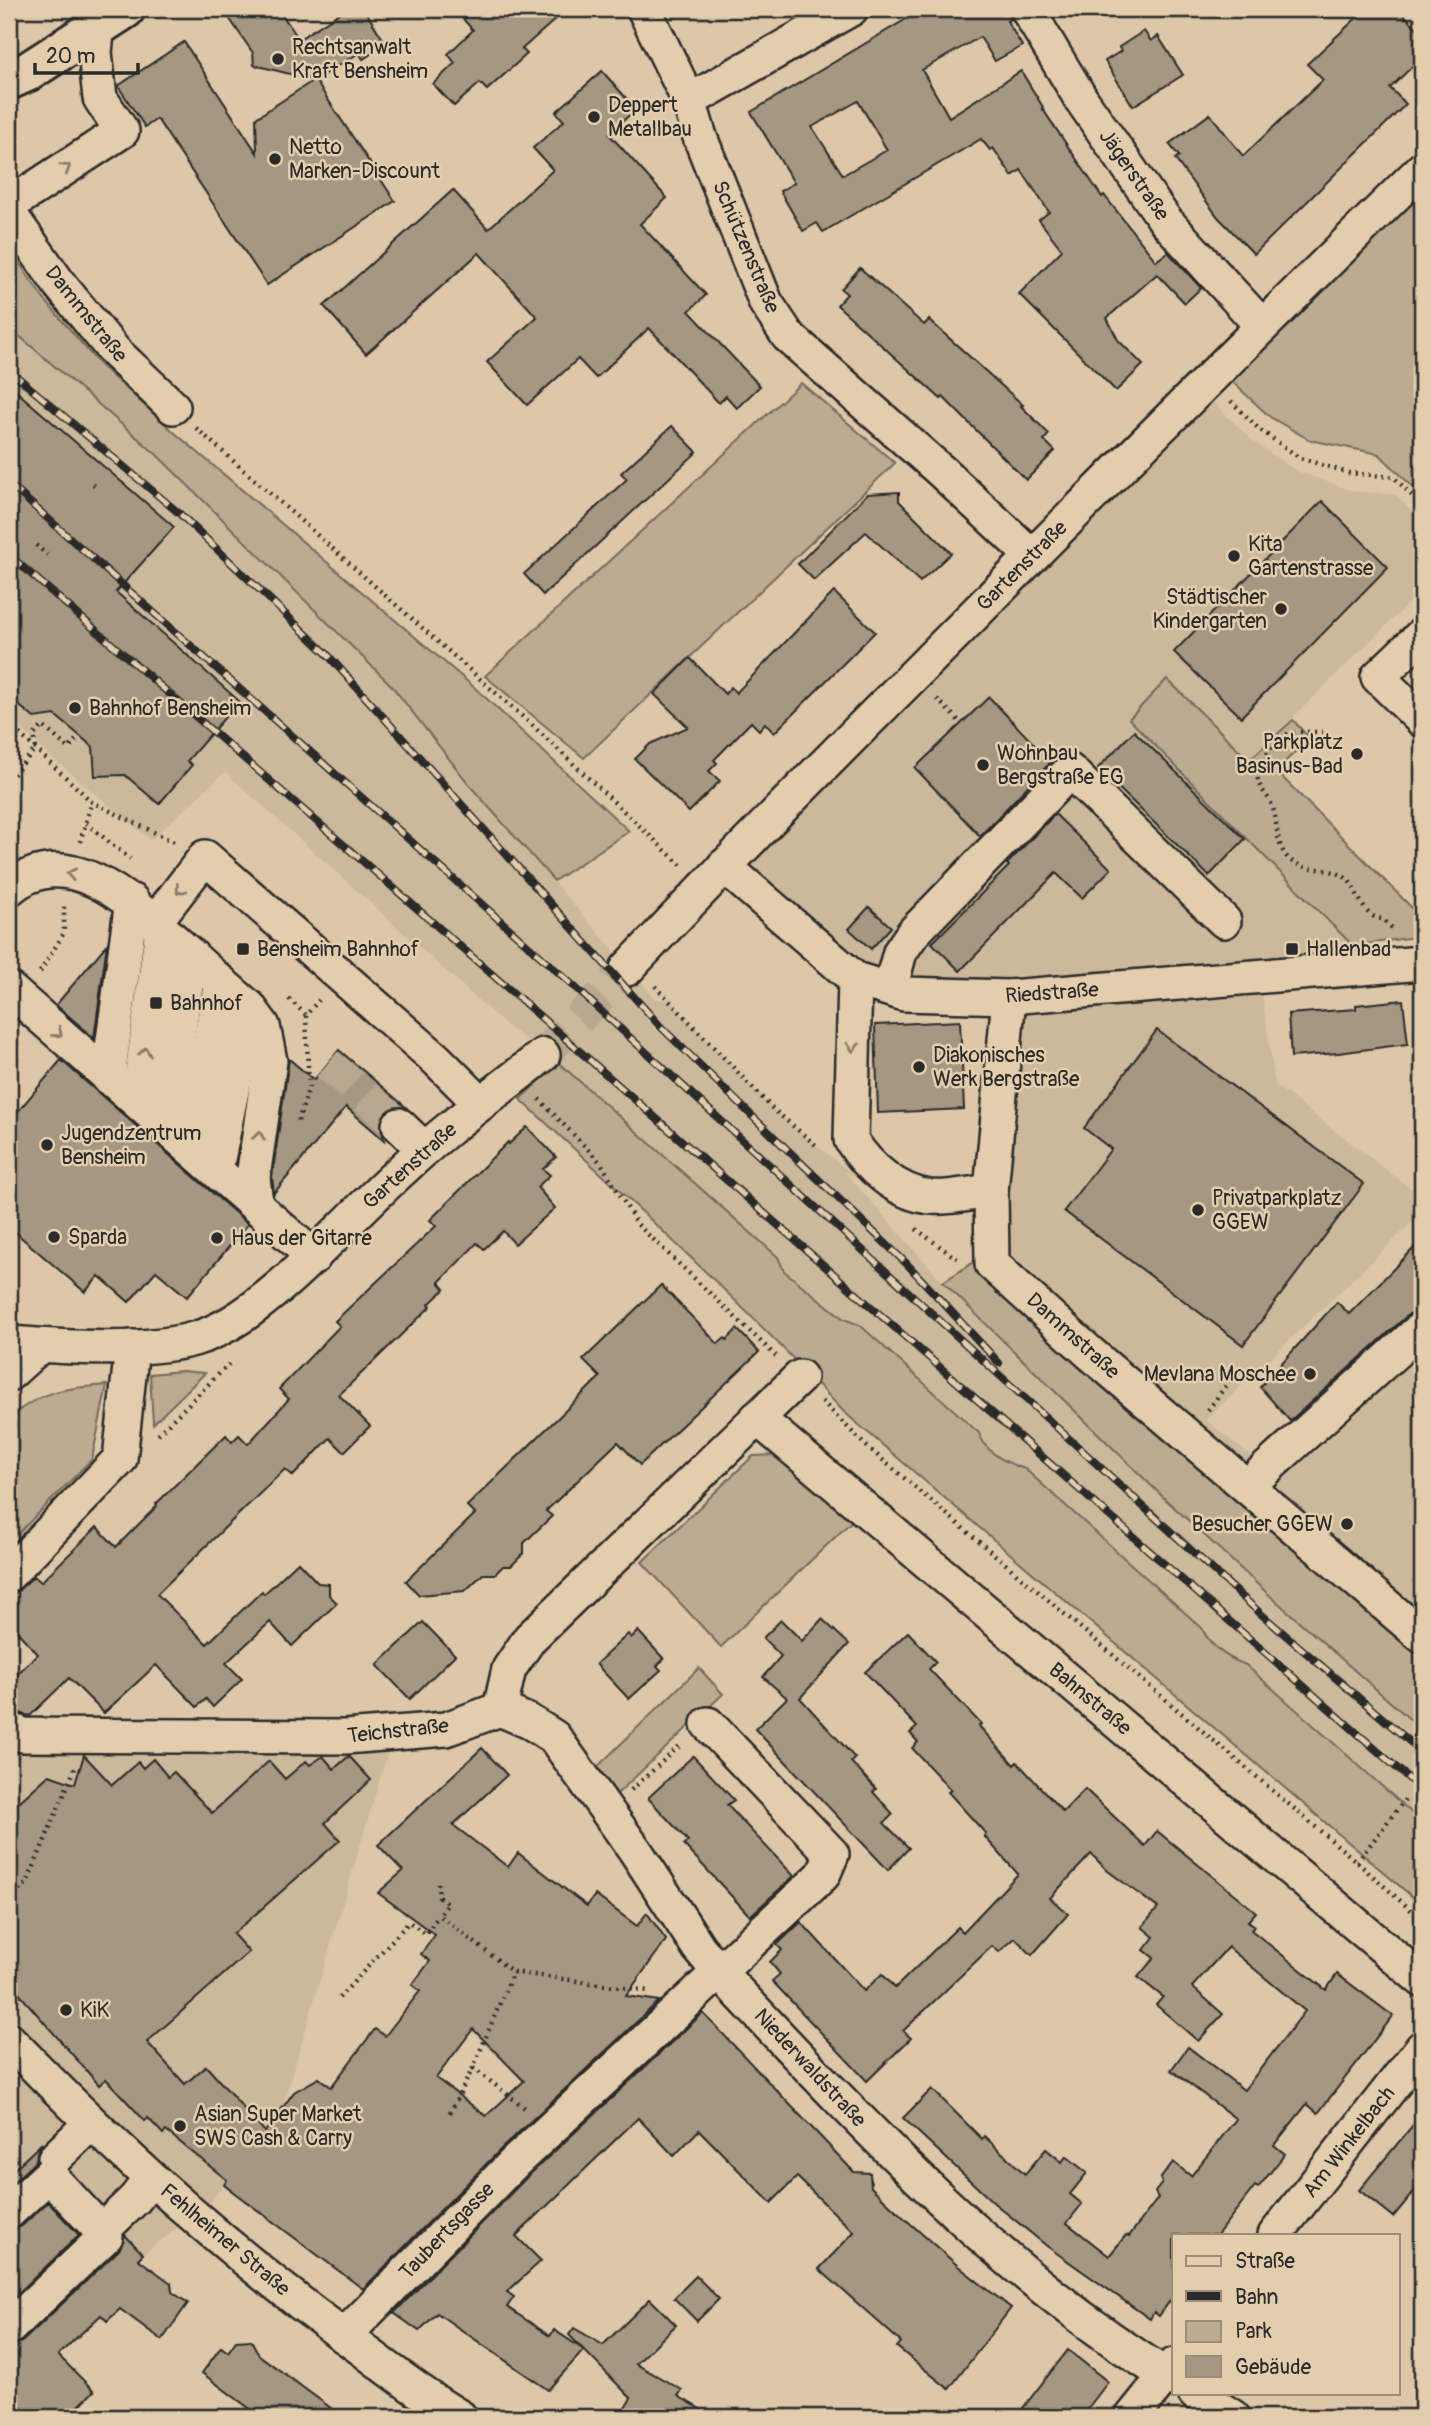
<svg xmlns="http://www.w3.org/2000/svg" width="1431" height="2426" font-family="Pangolin,sans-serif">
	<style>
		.built { fill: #ccb99c }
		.green { fill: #bcaa91; stroke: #746a5e; stroke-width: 2 }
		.building { fill: #a59781; stroke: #2b2b2b; stroke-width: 2; fill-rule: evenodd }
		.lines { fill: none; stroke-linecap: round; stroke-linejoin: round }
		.minor-tunnel { stroke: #b9a88f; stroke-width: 33; stroke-dasharray: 33 17; stroke-linecap: butt }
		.minor-casing { stroke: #2b2b2b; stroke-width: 38 }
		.major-casing { stroke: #2b2b2b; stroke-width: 44 }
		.path { stroke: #2b2b2b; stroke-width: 4.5; stroke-dasharray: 2 5; stroke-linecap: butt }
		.minor { stroke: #e4cdad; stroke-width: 33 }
		.major { stroke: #e4cdad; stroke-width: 38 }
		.rail-casing { stroke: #2b2b2b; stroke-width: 8 }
		.rail { stroke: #e4cdad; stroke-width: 5; stroke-dasharray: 16; stroke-linecap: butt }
		.oneway { stroke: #887c6c }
		.poi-dot { fill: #2b2b2b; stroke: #e4cdad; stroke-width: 2.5 }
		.labels { text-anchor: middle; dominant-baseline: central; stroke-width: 5; stroke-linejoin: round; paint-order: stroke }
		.poi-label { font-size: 21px; fill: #2b2b2b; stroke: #e4cdad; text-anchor: start }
		.street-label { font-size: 21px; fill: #2b2b2b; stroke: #e4cdad }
	</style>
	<rect width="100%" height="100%" fill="#ddc7a8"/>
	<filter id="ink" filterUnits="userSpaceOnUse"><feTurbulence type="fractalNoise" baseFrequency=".0143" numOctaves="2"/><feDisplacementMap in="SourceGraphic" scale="14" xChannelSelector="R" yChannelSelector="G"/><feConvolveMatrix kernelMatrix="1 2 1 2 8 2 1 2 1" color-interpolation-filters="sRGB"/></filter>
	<g filter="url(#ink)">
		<g class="built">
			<path d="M9,327l147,127 235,231 81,103 184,211 13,1 104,109 85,70 -14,-8 99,111 220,215 104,96 155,137v97l-10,-14 -166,-148 -16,-6 -23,-20 -5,-11 -177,-159 -19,-5 -24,-21 -3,-10 -119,-108 -16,-6 -60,-48 -6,-14 -219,-194 -51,-36 -283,-255 -74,68 -101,-84 -41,-40z"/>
			<path d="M1207,396l46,45 44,30 56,20 43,4 26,27v68l-172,170 -83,-80 -38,39 224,227 -95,17 17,122 147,112v16l-216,207 66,53 150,-140v319l-141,-120 -304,-272 18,-249 -152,-24 -122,-99z"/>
			<path d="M9,1735l381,10 -108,364 -74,96 -65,49 -134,125z"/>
		</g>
		<g class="green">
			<path d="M1422,190v306l-43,-42 -69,-14 -40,-23 -42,-39z"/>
			<path d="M9,248l34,50 56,66 76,69 300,255 154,143 -75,50 -82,-93 -81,-103 -235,-231 -147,-127z"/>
			<path d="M801,383l94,80 -311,295 -99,-82z"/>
			<path d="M1167,679l82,81 44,-40 16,18 -33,33 146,147v18l-69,10 -224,-227z"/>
			<path d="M559,1063l219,194 6,14 60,48 16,6 119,108c6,20 27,30 46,36l177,159c8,19 25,30 44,37l166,148 10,14v78l-578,-493c-102,-110 -213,-211 -324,-313z"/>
			<path d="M977,1260l304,272 141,120v78l-155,-137 -104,-96 -220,-215z"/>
			<path d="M182,1371l23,2 -52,51 -3,-50z"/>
			<path d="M107,1385l-15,74 -83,84v-125c33,-28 56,-30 98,-33z"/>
			<path d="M776,1455l76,66 -131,126 -79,-85 111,-106z"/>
			<path d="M699,1668l24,26 -106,100 -20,-27z"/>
		</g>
		<g class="building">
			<path d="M223,9h55l21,30 47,-30h18l22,35 -23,15 -4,-6 -44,27 80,121 -128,84 -110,-166 -12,8 -27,-41 66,-44 73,111 -1,-35 58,-38 -60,-15 -1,-12z"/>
			<path d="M454,9h113l-45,40 5,5 -40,36 -7,-7 -26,23 -21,-22 22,-21 -7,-9 25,-24z"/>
			<path d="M923,9h85l3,10 -4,2 15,25 -27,15 -15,-24 -58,33 27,47 72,-46 22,36 -1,1 60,89 2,-2 52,66 12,-9 33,36 -16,15 -28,-29 -50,44 11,22 25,25 -27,26 -97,-97 43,-44 -23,-30 10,-8 -28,-42 -9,6 -19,-28 -3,2 -9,-11 -158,93 -6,-9 -14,8 -23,-40 14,-8 -43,-71zM858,101l29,49 -44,25 -31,-48z"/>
			<path d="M1366,9h32l24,24v24l-32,31 16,16 -152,150 -36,-37 -43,-58 4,-3 -10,-12 41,-30 33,42 80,-76 -16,-16z"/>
			<path d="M1144,31l7,10 7,-5 25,39 -50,31 -28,-45 16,-10 -2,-4z"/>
			<path d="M602,71l34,38 -27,25 58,64 -27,26 66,71 -17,16 71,75 -23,22 -11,-12 -7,7 -70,-75 -53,50 -18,-19 -51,46 -40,-43 50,-45 -58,-64 -113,101 -42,-48 129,-116 35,39 65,-59 -20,-22 31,-27 -8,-9z"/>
			<path d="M860,268l64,57 5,-5 94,85 -2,1 28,28 -5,6 11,11 -29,29 -83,-83 -2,2 -104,-94 10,-11 -6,-5z"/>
			<path d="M9,385l165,142 -58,65 123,109 -52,60 5,4 -33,39 -34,-29 -30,1 -2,-29 -38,-32 -21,3 -25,-21z"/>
			<path d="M672,426l25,26 -154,143 -19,-21 103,-95 -6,-6z"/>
			<path d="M899,492v9l52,52 -31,29 -54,-50 -52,48 -16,-16 69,-70z"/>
			<path d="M1322,501l66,66 -147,150 -67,-65z"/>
			<path d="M834,592l41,40 -101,101 -9,-10 -6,7 -8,-8 -37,38 3,3 -8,8 11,10 -31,31 -54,-53 15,-15 38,-17 -34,-33 36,-36 35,36 6,-7 5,6z"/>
			<path d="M989,697l62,65 -71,74 -65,-68z"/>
			<path d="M1134,731l111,108 -36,37 -111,-108z"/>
			<path d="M1055,814l56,55 -29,29 -26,-25 -96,98 -28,-28 77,-77 -2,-2z"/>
			<path d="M869,907l22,20 -20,22 -22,-20z"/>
			<path d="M107,944l-13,94 -38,-33z"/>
			<path d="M1403,1000l5,44 -70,9 -47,4 -3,-43 68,-5v-4z"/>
			<path d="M960,1021l4,88 -86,4 -3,-88z"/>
			<path d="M1157,1030l207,154 -121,161 -179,-134 47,-62 -27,-21z"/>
			<path d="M339,1050l69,59 -14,-3 -9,6 -5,9 4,19 -38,-33 -72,86 -2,-16 17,-118 25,21z"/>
			<path d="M61,1060l187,164 -61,73 -31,-26 -27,31 -30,-26 -14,16 -76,-65v-105z"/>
			<path d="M527,1127l29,30 -13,12 7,6 -13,12 18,21 -40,36 -12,-13 -19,18 -7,-6 -38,39 6,7 -16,15 2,2 -92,89 31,31 -26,26 -14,-14 -37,38 -8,-7 -128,125 50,50 55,-53 2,3 34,-32 20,21 11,1v11l8,8 -45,43 -22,-24 -44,41 16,16 -29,28 -7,-8 -9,8 -41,-42 -52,48 -35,-35 -39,38 -21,-6v-28l29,-28 -29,-31v-24l25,-23 7,6 56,-55 19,20 41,-41 -1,-2 70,-69 6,7 7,-7 9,9 41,-45 -10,-10 61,-63 -5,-5 101,-95 -6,-6 78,-78 1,2z"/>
			<path d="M1422,1240v69l-13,5 -119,107 -30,-34 77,-85 12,12z"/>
			<path d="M661,1285l57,59 7,-6 2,2 10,-11 22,23 -119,113 -22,-23 -72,69 6,5 -28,27v10l-13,13h-8l-8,8h-12l-18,17 -46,4 -13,-14 69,-67 -8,-8 133,-129 -17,-17z"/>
			<path d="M822,1619l27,25 -49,54 55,60 -4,4 25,27 -3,3 20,22 -9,9 25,25 -21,22 -133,-141 32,-31 -24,-21 18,-21 -18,-18 18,-18 21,21z"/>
			<path d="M423,1622l32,33 -45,44 -33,-34z"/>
			<path d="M638,1631l26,28 -7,7 4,4 -32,29 -33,-35 32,-30 3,4z"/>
			<path d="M908,1632l28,30 -7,7 52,55 -2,2 35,39 3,-3 46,50 22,-23 60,57 12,-15 99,81 -8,9 7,5 -4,4 75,60 11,-16 56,42 -75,97 -11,-9 -33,41 11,9 -27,34 -3,-2 -38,49h-43v60l-15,21 -5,-4 -4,7 -102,-72 -54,-44 -91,-85 29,-29 50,50 2,-3 41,38 21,-25 16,13 4,-6 21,17 -17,21 12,10 -15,19 42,33 17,-21 3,1 29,-38 -3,-6 7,-9 -1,-5 12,-16 18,14 45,-57 -65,-49 17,-23 56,43 61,-79 -77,-64 -36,40 31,27 -25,27 -42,-36 7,-8 -25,-20 16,-19 -10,-8 10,-13 -12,-10 16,-19 -50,-37 -17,-17 -41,44 18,16 -36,41 -17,-17 -16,14 -7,-6 -89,85 8,7 -44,43 -95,-100 8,-7 -10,-12 12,-12 -5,-5 24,-23 63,69 18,-17 13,14 63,-61 5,5 55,-58 -34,-38 2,-2 -38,-42 3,-2 -39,-42 6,-6 -8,-9 7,-6 -52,-55z"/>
			<path d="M482,1748l25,27 -54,50 55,42 10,-14 69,53 8,-11 42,31 10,-13 19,27 -40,56 33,5 -157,147 -139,141 -139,-104 3,-5 -61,-49 -3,3 -15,-16 -3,3 -39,-42 -7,6 -84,-96 4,-4 -10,-12v-162l40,-36 26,9 9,-29 28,30 26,-23 5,6 10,-9 15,18 6,-5 38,41 57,-52 16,18 21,-18 4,4 13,-9 11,13 15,-13 22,24 -46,43 15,17 -107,94 16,18 -102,90 38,42 21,-18 59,66 29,-40 25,-14 12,9 44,-58 10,7 35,-45 -8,-6 18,-24 -9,-7 14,-19 -57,-42 25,-22 -25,-26zM473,2029l51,52 -38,35 -50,-38z"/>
			<path d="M693,1756l41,44 -7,5 67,71 -44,40 -66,-71 4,-4 -40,-43z"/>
			<path d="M703,2013l151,159 16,1 1,14 32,30 55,49 53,42 -62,81 -52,-42 4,-5 -82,-73 35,-37 -57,-55 -26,26 -72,-73 -25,26 -36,-38 -122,118 25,25 -34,31 7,5 -7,10 43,29 4,-6 30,20 -36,40 -111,-77 -18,18 -25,-18 134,-137z"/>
			<path d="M1422,2114v68l-29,35 -34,-27z"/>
			<path d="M42,2143l-5,9 -1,9 -27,25v-12z"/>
			<path d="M48,2202l31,33 -70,67v-71l13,-5z"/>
			<path d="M125,2235l18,19 -5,5 33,24 1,9 16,11 -26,37 -42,-31 -13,12 -6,-6 -43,40 36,36 -26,26h-36l-23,-22v-48l13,-5 97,-92z"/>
			<path d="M696,2276l23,23 -22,22 -23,-23z"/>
			<path d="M650,2299l26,26 -40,39 46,26 -4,6 36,21h-94l11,-19 -62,-63 5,-7 29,17z"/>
			<path d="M251,2340l8,15 84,62h-82l-59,-44 19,-26 7,5 8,-11z"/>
			<path d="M1068,2350l40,32 -27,35h-65z"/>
		</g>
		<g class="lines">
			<g class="minor-tunnel">
				<path d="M543,1055l84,-86"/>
				<path d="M327,1064l72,61"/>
			</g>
			<g class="minor-casing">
				<g id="minor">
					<path d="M644,9l45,92 11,36 66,166 22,33 153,135 91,85"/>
					<path d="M1027,9l54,90 84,121 97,106"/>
					<path d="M689,101l162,-92"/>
					<path d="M9,205l113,-74 -22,-33 -5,-46 3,-27"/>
					<path d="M9,213l51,72 55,67 58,55"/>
					<path d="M1422,635l-44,42 44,43"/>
					<path d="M724,866l131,113 49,15 105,3 413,-34"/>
					<path d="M9,889c58,-50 124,14 167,53 24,22 48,44 73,65l14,19 7,35 -17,116 3,27"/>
					<path d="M155,922l50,-65 231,202 44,44"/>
					<path d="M627,969c108,-116 221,-228 333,-340 153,-155 307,-308 462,-460"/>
					<path d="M855,979l-4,161c17,27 46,53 79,57 17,2 43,-4 61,-6"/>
					<path d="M9,989l305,268"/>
					<path d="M890,989l10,-37 13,-19 157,-162 154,150"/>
					<path d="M1009,997l-18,194 1,73 98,89 332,283"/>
					<path d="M108,1077l24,-176"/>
					<path d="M138,1102l24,-173"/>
					<path d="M164,1124l27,-169"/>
					<path d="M399,1125l25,24"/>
					<path d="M191,1147l30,-165"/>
					<path d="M216,1169l33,-162"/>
					<path d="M9,1343c53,4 135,10 185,-4 35,-10 63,-33 90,-56 41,-36 78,-77 119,-114 44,-42 93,-76 140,-114"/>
					<path d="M9,1374l31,-28"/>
					<path d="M757,1418l665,562"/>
					<path d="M1247,1486l175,-158"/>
					<path d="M9,1574l111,-115 12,-112"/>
					<path d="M500,1709l30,13 24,15 81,113 64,98 20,24c140,149 279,301 455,408"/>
					<path d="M500,1709l9,-40 21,-31 270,-261"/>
					<path d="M9,1729l14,6 322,2 101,-8 54,-20"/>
					<path d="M9,2040c104,108 216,209 338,298 37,27 73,56 113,79"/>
					<path d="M55,2158l36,-35"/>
					<path d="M9,2212l40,-37 57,61 -97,92"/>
					<path d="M112,2221l23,-22 16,-21"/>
					<path d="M1275,2235l147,-187"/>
					<path d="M344,2336l171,-174 308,-287 9,-21 -124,-130"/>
					<path d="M1195,2393l38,24"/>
					<path d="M1132,2417l42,-52"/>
				</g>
			</g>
			<g class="major-casing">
				<path id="major" d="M9,80l20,-9 96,-62"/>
			</g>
			<g class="path">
				<path d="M1231,401l28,28 41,29 48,15 46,4 28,29"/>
				<path d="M196,428l336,297 149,140"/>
				<path d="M93,484l4,3"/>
				<path d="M36,545l11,10"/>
				<path d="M937,699l24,24"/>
				<path d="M9,724l83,78 84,41"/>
				<path d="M1323,732h-24l-15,3c-9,9 -21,21 -25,35 -5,14 6,21 12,33 8,17 3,42 18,56 16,15 45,5 60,22 12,14 12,36 34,38l12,12"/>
				<path d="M9,780l27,-32 -2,-13 9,-9 26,23 10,-13"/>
				<path d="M86,823l44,36"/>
				<path d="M80,842l12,-40"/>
				<path d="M40,972l24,-39v-29"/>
				<path d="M655,986l118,123 45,38"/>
				<path d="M289,999l17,16"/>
				<path d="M539,1099l62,64 36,61 139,132"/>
				<path d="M298,1121l11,-33 -3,-73 13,-15"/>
				<path d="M916,1229l44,32"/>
				<path d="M822,1401l42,43 493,418 65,58"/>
				<path d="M1208,1410l22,-30 1,-14"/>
				<path d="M158,1434l71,-70"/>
				<path d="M631,1790l51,-46"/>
				<path d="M1357,1862l49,-64"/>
				<path d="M438,1883l1,14 9,7 -9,11 74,57 135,19"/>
				<path d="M9,1900l18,-17 48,-115"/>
				<path d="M339,1998l70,-76 17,12 13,-19"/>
				<path d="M473,2068l52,40"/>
				<path d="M450,2113l23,-45 40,-96"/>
			</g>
			<use href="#minor" class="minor"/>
			<use href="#major" class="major"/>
			<g class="rail-casing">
				<g id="rail">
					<path d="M9,370l171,144 146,139 334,373 90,88 157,150 92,99"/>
					<path d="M9,484l558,496 694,634 161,138"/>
					<path d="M9,555l380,329 1033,906"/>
				</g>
			</g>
			<use href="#rail" class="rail"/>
		</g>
		<defs><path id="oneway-chevron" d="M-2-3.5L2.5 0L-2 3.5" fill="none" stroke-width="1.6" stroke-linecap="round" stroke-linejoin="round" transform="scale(1.75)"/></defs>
		<g class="oneway">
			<use href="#oneway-chevron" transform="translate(66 168) rotate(-33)"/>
			<use href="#oneway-chevron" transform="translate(71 874) rotate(-169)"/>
			<use href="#oneway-chevron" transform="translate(180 890) rotate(128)"/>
			<use href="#oneway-chevron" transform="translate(58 1033) rotate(40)"/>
			<use href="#oneway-chevron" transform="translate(853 1047) rotate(92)"/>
			<use href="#oneway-chevron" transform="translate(145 1052) rotate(-82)"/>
			<use href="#oneway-chevron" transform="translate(259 1136) rotate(-82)"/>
		</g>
	</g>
	<g class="poi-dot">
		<circle cx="278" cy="59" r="7"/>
		<circle cx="594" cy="117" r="7"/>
		<circle cx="275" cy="159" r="7"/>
		<circle cx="1234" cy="556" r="7"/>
		<circle cx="1281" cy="609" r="7"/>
		<circle cx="75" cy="708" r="7"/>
		<circle cx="1357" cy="754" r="7"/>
		<circle cx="983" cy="765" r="7"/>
		<rect x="236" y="942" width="14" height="14" rx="3.5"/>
		<rect x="1285" y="942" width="14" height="14" rx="3.5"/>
		<rect x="149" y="996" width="14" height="14" rx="3.5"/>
		<circle cx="919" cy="1067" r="7"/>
		<circle cx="47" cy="1145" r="7"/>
		<circle cx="1198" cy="1210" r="7"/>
		<circle cx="54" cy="1237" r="7"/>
		<circle cx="217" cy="1238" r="7"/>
		<circle cx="1310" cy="1374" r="7"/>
		<circle cx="1347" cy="1524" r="7"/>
		<circle cx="66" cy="2010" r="7"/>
		<circle cx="180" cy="2126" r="7"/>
	</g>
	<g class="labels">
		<g class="poi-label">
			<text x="292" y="47">Rechtsanwalt<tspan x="292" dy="24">Kraft Bensheim</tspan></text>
			<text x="608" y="105">Deppert<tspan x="608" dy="24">Metallbau</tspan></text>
			<text x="289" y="147">Netto<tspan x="289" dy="24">Marken-Discount</tspan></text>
			<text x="1248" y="544">Kita<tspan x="1248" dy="24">Gartenstrasse</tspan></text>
			<text x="1267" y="597" text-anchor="end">Städtischer<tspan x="1267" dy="24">Kindergarten</tspan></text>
			<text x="89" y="708">Bahnhof Bensheim</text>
			<text x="1343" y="742" text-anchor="end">Parkplatz<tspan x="1343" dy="24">Basinus-Bad</tspan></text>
			<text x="997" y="753">Wohnbau<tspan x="997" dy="24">Bergstraße EG</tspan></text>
			<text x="257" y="949">Bensheim Bahnhof</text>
			<text x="1306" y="949">Hallenbad</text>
			<text x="170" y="1003">Bahnhof</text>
			<text x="933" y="1055">Diakonisches<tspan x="933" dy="24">Werk Bergstraße</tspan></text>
			<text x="61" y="1133">Jugendzentrum<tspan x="61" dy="24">Bensheim</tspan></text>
			<text x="1212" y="1198">Privatparkplatz<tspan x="1212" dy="24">GGEW</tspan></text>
			<text x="68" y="1237">Sparda</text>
			<text x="231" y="1238">Haus der Gitarre</text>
			<text x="1296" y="1374" text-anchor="end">Mevlana Moschee</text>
			<text x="1333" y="1524" text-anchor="end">Besucher GGEW</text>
			<text x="80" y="2010">KiK</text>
			<text x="194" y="2114">Asian Super Market<tspan x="194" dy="24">SWS Cash &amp; Carry</tspan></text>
		</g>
		<g class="street-label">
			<text transform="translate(1134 175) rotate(55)">Jägerstraße</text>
			<text transform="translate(746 247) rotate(67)">Schützenstraße</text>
			<text transform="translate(86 314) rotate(51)">Dammstraße</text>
			<text transform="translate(1022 566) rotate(-45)">Gartenstraße</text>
			<text transform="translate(1052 993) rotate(-4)">Riedstraße</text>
			<text transform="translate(410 1166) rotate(-42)">Gartenstraße</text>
			<text transform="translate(1073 1336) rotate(42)">Dammstraße</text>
			<text transform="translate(1090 1699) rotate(40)">Bahnstraße</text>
			<text transform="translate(398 1731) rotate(-6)">Teichstraße</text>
			<text transform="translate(810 2068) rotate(47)">Niederwaldstraße</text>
			<text transform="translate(1349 2142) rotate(-52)">Am Winkelbach</text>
			<text transform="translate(447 2231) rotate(-46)">Taubertsgasse</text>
			<text transform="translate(225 2240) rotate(40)">Fehlheimer Straße</text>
		</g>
	</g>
	<rect width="1431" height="2426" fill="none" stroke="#e4cdad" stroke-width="35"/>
	<rect x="18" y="18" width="1396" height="2391" fill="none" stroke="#2b2b2b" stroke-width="2.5" filter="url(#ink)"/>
	<rect x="1172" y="2234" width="228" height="161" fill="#e4cdad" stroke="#9a8c79" stroke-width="2"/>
	<rect x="1186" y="2256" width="35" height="10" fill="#e4cdad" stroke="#9a8c79" stroke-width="2"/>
	<text x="1235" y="2268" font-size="21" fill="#2b2b2b">Straße</text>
	<rect x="1186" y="2291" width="35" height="10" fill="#2b2b2b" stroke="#9a8c79" stroke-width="2"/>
	<text x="1235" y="2304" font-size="21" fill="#2b2b2b">Bahn</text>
	<rect x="1186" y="2321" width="35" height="21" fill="#bcaa91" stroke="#9a8c79" stroke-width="2"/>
	<text x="1235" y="2338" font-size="21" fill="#2b2b2b">Park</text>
	<rect x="1186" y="2356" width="35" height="21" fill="#a59781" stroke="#9a8c79" stroke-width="2"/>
	<text x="1235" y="2374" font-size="21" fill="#2b2b2b">Gebäude</text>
	<path d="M35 63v10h103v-10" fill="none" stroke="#2b2b2b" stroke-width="3.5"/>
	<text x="46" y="63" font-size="21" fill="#2b2b2b" stroke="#e4cdad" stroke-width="5" paint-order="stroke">20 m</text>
</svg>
